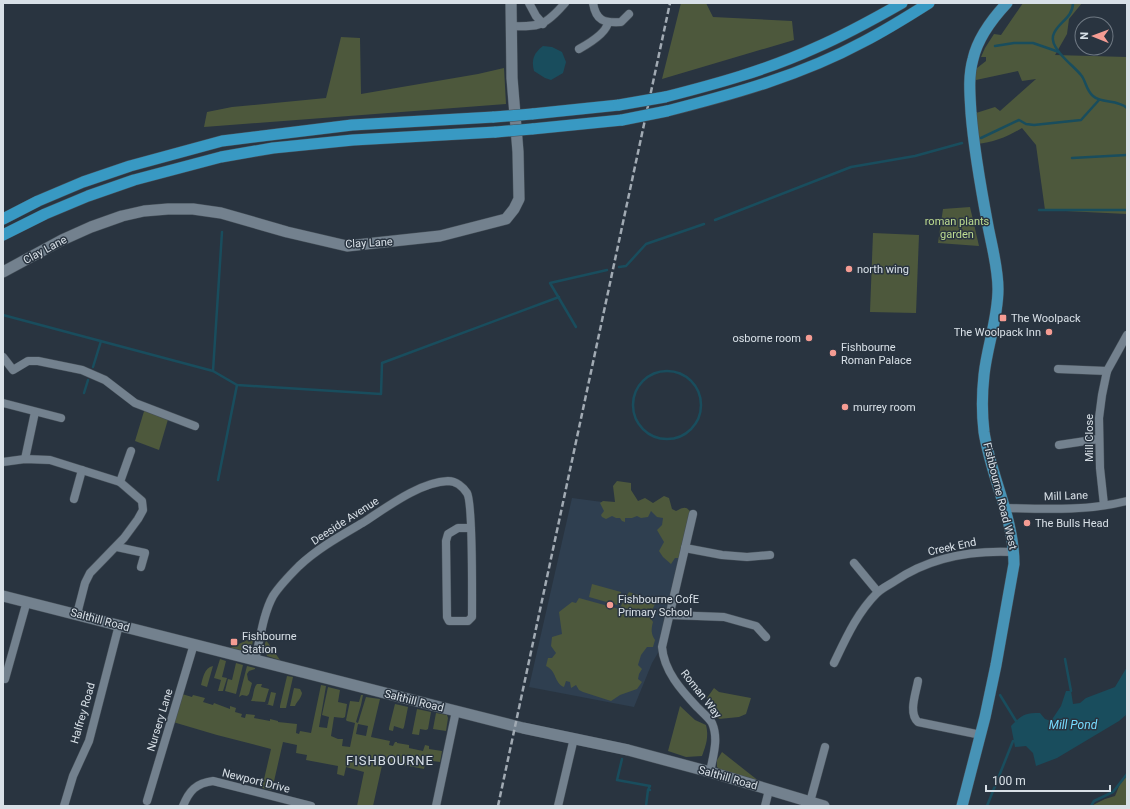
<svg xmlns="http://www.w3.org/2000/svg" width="1130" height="809" font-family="Roboto,sans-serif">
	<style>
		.built { fill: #2f3f50 }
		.green { fill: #4d583c; fill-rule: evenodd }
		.water { fill: #194d5d }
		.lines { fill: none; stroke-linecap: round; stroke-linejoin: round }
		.stream { stroke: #194d5d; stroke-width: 2.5 }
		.minor-casing { stroke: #454f58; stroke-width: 9 }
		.tertiary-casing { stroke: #454f58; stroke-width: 12 }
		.primary-casing { stroke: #454f58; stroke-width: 12 }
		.trunk-casing { stroke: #454f58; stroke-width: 12 }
		.minor { stroke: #73818e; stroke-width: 8 }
		.tertiary { stroke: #73818e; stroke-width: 11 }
		.primary { stroke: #4793b6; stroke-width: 11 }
		.trunk { stroke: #3899c3; stroke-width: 11 }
		.rail { stroke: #a1aab3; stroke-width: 2.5; stroke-dasharray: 6 3; stroke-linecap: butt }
		.trunk-bridge-casing { stroke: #454f58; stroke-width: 12; stroke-linecap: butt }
		.trunk-bridge { stroke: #3899c3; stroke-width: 11 }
		.poi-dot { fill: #f59c93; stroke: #293440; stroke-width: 1.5 }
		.labels { text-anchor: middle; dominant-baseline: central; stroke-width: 3; stroke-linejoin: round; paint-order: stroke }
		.park-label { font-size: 11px; fill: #bedc90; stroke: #293440 }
		.street-label { font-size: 11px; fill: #d8e0e7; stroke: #293440 }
		.poi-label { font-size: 11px; fill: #d8e0e7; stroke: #293440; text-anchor: start }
		.water-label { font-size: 12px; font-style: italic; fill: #77dbfe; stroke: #293440 }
		.quarter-label { font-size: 13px; letter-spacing: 1px; fill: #d8e0e7; stroke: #293440 }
	</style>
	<rect width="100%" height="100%" fill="#293440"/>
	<path class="built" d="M572,498l121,16 -31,132 -10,17 -18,44 -105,-20z"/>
	<g class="green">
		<path d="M681,3h25l7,14 79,4 2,19 -132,39z"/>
		<path d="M1023,3h59l-13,16 -2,15 -12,21 72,2v157l-82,-4 -9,-65 -14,-17c-13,8 -29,15 -45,16l-1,-31 19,-6 5,4 36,-32 -14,2 -4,-10 -42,9 -1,-6 2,-6 9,-7v-4h-5l4,-9 9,-14 7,1z"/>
		<path d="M341,37l19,1 1,56 117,-20 26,-6 2,36 -302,23 3,-15 25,-5 94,-9z"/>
		<path d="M970,207l9,39 -41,-3 5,-34z"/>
		<path d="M873,233l46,2 -3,78 -46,-1z"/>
		<path d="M145,408l24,8 -10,34 -24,-9z"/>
		<path d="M617,481l14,2v7l7,11 7,-3 8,5 11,-7 5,2 3,11 4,2c11,-6 11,-3 18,5l-15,42h-4l-4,6 -8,-7 -4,-6 5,-9 -7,-12 5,-5 1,-7 -6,-1 -6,-6 -3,6 -7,1 -4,-2 -5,2h-7v4l-3,-1 -2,-3h-4l-4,-2 -6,3 -4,-2 -1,-2 3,-4 -4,-8 3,-2 12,1 -2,-16z"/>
		<path d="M592,584l29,8 -4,13 -28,-8z"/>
		<path d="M629,592l14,5 12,7 -6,12 4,6c-2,7 -2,12 2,18l-2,7h-6l-6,8 -3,10 4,4 -3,5 -1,5 4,3 -5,7 -17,6 -9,6 -28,-9 -4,-2 -3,-5 -5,3 -1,-6 -4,-1 -2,6c-10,-4 -7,-16 -18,-21l2,-8h4l4,-5 -5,-7 1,-9 10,-3 -3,-22 13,-10 4,1 3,-5 40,11z"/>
		<path d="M254,637l-2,8 -6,6 -16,-3z"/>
		<path d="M266,640l14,20 -13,-4 -3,-9z"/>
		<path d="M220,659l6,2 -4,16 5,1 -4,13h-5l3,-11 -7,-2z"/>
		<path d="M236,663l7,2 -7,29 -11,-3 3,-12 4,1z"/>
		<path d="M213,666l-6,21 -6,-2c2,-7 3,-17 12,-19z"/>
		<path d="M247,666l8,2v1l-6,2 -2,3 1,6 4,3 -3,11 -2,2 -5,-1 -3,2z"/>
		<path d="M287,676l6,1 -7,31h-6v-2z"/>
		<path d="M257,684h5l-1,3 8,2 -4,13 -14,-1c3,-5 2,-13 6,-17z"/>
		<path d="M321,685l5,1 -7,41 8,1 2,-11 -7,-2 6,-28 12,3 -2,12 9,2 -2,13 -2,1 -9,-1 -3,19 7,3h5l-1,7 8,1 5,-24 -8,-2 -1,-1 4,-19 9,1 2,-7h2l-2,10 -5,17 2,1 8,-26 14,2 -9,38 19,4 -1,4 4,1 2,-4h2v1l12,2v3l14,3 2,-6 4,1v3l13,2 -2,11 -14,-2 -2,9 -41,-8 -10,45h-16l7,-34 -18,-5 -2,9 -7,-2 1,-8 -32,-6 1,-5 -11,-2 1,-8 -14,-3 -11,48 -10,-2 9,-39 -54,-14 -44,-13 9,-28 10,3 1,-2 12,3 -2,4 10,3 1,-2 16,6v-3l6,2 -1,4 7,2 -1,3 4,1 1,-4 9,1 -1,3 16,3v-2l8,2v1l19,2 -1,9 3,1 1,-3 11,2zM358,724l10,2 -2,10 -10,-2z"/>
		<path d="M294,688l6,1 2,4c-1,6 -5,8 -7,13h-5z"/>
		<path d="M714,688l5,4 32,6 -5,16 -7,3 -20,2 -8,-12 -4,-9z"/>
		<path d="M271,692l5,1 -3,13 -7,-2h2z"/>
		<path d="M395,704l13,3 -4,20 -1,2 -9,-3 -1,5 -4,-1v-2z"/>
		<path d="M680,706l15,14 11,5c3,12 0,20 -4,31l-16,1 -18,-6z"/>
		<path d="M417,709l14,3 -3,17 -2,1 -6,-1 -1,6 -7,-1z"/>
		<path d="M436,713l11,2 1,3 -2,13 -13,-2z"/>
		<path d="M722,752l38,30 -38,-11 -5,-4v-7z"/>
		<path d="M1127,776v30h-36l14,-7 10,-3 5,-12z"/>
	</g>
	<g class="water">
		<path d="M543,46l9,1 10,5 4,10 -3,11 -12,7 -6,-2 -11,-7c-3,-12 0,-18 9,-25z"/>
		<path d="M1127,667v47l-8,7 -62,37 -21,8 -3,-13 -7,-7 -11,1 -4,-21c11,-11 13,-13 29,-13l5,6 6,2 10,-15 5,-15h5l2,13 7,-1 6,-5 29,-11z"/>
	</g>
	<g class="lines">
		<g class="stream">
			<path d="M1073,3c0,16 -17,20 -20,33 -3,13 21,30 28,39 5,6 5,15 12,21 9,8 24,3 34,12"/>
			<path d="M995,46l19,-3h19l26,9"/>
			<path d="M981,138l38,-18 7,4 8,1 47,-5 18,-20"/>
			<path d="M1072,158l55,-3"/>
			<path d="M1039,210h88"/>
			<path d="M715,220l136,-53 64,-11 47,-13"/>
			<path d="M619,267l7,-1 20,-22 58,-20"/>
			<path d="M3,315l210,56 24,14 144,9 1,-31 177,-66"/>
			<path d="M576,327l-26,-44 57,-13"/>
			<path d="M93,367l8,-26"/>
			<circle cx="667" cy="405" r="34"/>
			<path d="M213,371l9,-139"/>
			<path d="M84,393l4,-13"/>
			<path d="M218,480l19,-95"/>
			<path d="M1065,659l6,32"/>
			<path d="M1000,695l16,26"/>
			<path d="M1127,714v3"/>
			<path d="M622,759l-5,21 33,6 -2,4"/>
			<path d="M646,806l2,-16h2"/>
			<path d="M987,806l26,-65"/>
			<path d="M1091,806l3,-5 19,-9 14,-18"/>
		</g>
		<g class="minor-casing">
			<g id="minor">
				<path d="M529,3l7,13 7,8"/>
				<path d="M593,3c3,18 11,20 28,19l8,-8"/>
				<path d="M511,26c29,1 34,0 54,-23"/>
				<path d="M579,49c9,-5 28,-16 29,-27"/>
				<path d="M3,357l10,13 15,-9h10l44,9 23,10 30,23 60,23"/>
				<path d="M1058,369l49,2"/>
				<path d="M3,403l58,15"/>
				<path d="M1059,445l40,-6"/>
				<path d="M25,459l10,-47"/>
				<path d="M3,462l22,-3 25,1 70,22 22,19 1,9 -5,9 -14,19 -34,35 -5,10 -8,31"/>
				<path d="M120,482l11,-31"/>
				<path d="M74,499l8,-29"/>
				<path d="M1104,505l-4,-37 -1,-50 3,-23 5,-24 20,-36"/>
				<path d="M1005,508c40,1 83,3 122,-7"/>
				<path d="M693,514l-31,133c2,24 19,43 35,60 5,5 12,11 15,16 7,16 1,33 -2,49"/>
				<path d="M117,547l28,6 -4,14"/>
				<path d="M685,548l37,7 25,2 23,-2"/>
				<path d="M854,563l24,29"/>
				<path d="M670,615l54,2 32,9 10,11"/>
				<path d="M255,660c5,-20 8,-46 18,-64 7,-11 17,-21 26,-30 19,-18 43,-31 65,-44 23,-15 56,-40 84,-41 8,0 15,6 19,12 6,9 5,106 5,124l-4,4h-19l-2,-4 -1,-76 2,-7 10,-6h13"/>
				<path d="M834,663c12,-25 23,-50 43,-70 5,-5 12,-8 18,-12 35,-24 77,-31 119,-29"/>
				<path d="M5,679l22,-78"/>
				<path d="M918,681c-2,12 -10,32 0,41l63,13"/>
				<path d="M147,801l47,-157"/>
				<path d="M810,802l15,-55"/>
				<path d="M64,806l9,-30 16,-35 30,-116"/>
				<path d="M183,806c6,-15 13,-23 30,-25l98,25"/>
				<path d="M436,806l20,-95"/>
				<path d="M558,806l16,-68"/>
				<path d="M765,806l4,-16"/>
			</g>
		</g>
		<g class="tertiary-casing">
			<g id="tertiary">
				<path d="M3,272l59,-32 29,-13 31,-11 22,-5 24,-2h25l28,4 66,19 60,14 93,-10 66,-17 8,-10 5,-10 -1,-47 -6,-74 -1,-75"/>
				<path d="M3,596l437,111 83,21 105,22 82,22 114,34"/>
			</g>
		</g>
		<g class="primary-casing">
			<path id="primary" d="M962,806l23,-89 11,-52 18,-101c0,-46 -23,-87 -30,-132 -2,-17 -2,-39 0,-57 3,-29 14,-56 14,-86 0,-21 -6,-42 -10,-63 -7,-37 -14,-75 -17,-113 -1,-18 -3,-36 2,-54 5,-22 19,-40 34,-56"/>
		</g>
		<g class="trunk-casing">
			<g id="trunk">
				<path d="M665,97c51,-13 102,-27 150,-49 30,-13 59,-29 87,-45"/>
				<path d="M667,111c67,-17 135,-36 196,-69 23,-12 44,-25 66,-39"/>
				<path d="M532,114l87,-9"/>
				<path d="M532,129l90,-9"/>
				<path d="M3,219l35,-18 45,-19 47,-16 92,-25 130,-16 142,-8"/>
				<path d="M3,235l42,-21 43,-18 46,-16 87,-23 52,-9 80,-8 143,-8"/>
			</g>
		</g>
		<use href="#minor" class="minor"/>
		<use href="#tertiary" class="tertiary"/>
		<use href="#primary" class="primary"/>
		<use href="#trunk" class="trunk"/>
		<path class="rail" d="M498,806l172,-803"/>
		<g class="trunk-bridge-casing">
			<g id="trunk-bridge">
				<path d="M619,105l46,-8"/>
				<path d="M494,117l38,-3"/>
				<path d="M622,120l45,-9"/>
				<path d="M496,132l36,-3"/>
			</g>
		</g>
		<use href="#trunk-bridge" class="trunk-bridge"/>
	</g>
	<g class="poi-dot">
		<circle cx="849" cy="269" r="4"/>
		<rect x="999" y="314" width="8" height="8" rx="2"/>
		<circle cx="1049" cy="332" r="4"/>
		<circle cx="809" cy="338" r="4"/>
		<circle cx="833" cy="353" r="4"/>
		<circle cx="845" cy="407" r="4"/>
		<circle cx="1027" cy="523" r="4"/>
		<circle cx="610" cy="605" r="4"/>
		<rect x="230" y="638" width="8" height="8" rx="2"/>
	</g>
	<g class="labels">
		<g class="park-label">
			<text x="957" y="221">roman plants<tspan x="957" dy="13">garden</tspan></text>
		</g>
		<g class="street-label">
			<text transform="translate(369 243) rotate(-3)">Clay Lane</text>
			<text transform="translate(45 250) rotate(-28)">Clay Lane</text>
			<text transform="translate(1089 438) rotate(-90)">Mill Close</text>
			<text transform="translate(1000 496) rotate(76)">Fishbourne Road West</text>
			<text transform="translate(1066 496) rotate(-2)">Mill Lane</text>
			<text transform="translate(345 521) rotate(-33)">Deeside Avenue</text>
			<text transform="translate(952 547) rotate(-12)">Creek End</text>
			<text transform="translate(100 620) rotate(15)">Salthill Road</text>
			<text transform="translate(701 694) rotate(52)">Roman Way</text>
			<text transform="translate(414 701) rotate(14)">Salthill Road</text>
			<text transform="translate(83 713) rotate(-74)">Halfrey Road</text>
			<text transform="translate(160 720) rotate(-73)">Nursery Lane</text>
			<text transform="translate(728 778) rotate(16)">Salthill Road</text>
			<text transform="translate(256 781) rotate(14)">Newport Drive</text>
		</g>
		<g class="poi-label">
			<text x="857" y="269">north wing</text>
			<text x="1011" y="318">The Woolpack</text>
			<text x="1041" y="332" text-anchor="end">The Woolpack Inn</text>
			<text x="801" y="338" text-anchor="end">osborne room</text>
			<text x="841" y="347">Fishbourne<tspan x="841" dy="13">Roman Palace</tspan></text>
			<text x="853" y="407">murrey room</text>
			<text x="1035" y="523">The Bulls Head</text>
			<text x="618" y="599">Fishbourne CofE<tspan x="618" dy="13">Primary School</tspan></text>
			<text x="242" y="636">Fishbourne<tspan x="242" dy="13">Station</tspan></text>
		</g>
		<g class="water-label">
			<text x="1073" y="725">Mill Pond</text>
		</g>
		<g class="quarter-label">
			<text x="390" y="760">FISHBOURNE</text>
		</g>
	</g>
	<rect width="1130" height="809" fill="none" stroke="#d8e0e7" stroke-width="8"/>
	<g transform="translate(1094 36) rotate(271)"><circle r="19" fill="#293440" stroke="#6f7983"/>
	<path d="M0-3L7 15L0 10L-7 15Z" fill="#f59c93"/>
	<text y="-6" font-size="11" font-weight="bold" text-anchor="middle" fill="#d8e0e7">N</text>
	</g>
	<path d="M986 785v6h124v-6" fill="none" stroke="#d8e0e7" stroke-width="2"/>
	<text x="992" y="785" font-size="12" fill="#d8e0e7" stroke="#293440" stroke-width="3" paint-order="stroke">100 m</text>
</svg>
